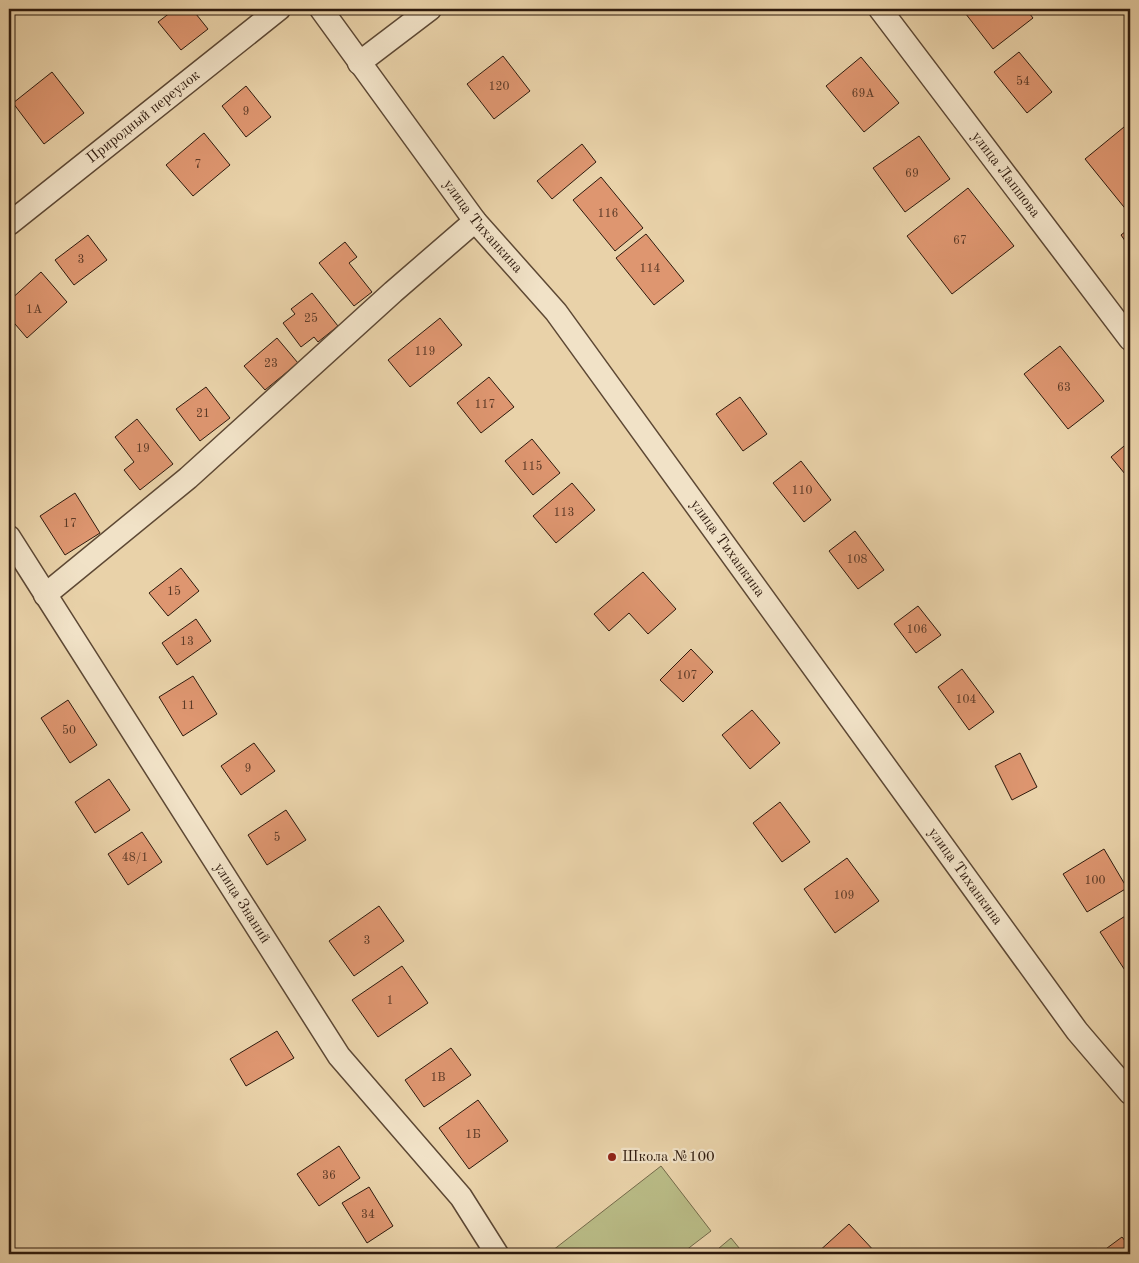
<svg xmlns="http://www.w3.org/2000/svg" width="1139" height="1263" font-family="'Old Standard TT',serif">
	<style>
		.green { fill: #b9bb86; stroke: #746a4a }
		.building { fill: #de9670; stroke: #2e1a0d }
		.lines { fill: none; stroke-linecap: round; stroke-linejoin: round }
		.minor-casing { stroke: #5d4834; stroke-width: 25 }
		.minor { stroke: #f1e2c7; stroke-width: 22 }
		.poi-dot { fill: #8f2418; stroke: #f1e2c7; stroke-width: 2 }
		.labels { text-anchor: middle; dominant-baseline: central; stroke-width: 4.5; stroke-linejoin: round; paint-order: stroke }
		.number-label { font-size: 12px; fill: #5a3926 }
		.street-label { font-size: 15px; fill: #2e1a0d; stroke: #f1e2c7 }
		.poi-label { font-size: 15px; fill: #2e1a0d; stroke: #f1e2c7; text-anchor: start }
	</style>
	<rect width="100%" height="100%" fill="#e9d2a9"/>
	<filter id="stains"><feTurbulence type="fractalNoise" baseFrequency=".004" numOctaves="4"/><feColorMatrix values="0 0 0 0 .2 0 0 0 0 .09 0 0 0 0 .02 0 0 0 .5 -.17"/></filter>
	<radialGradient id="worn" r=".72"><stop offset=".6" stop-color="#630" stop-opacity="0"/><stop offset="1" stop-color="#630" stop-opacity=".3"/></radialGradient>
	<g class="green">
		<path d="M661,1166l50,65 -30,23h-133z"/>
		<path d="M731,1238l13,16h-32z"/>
	</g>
	<g class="building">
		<path d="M175,9h17l16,20 -27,21 -23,-28z"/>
		<path d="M962,9h64l7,9 -40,31z"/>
		<path d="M1019,52l33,40 -25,21 -33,-41z"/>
		<path d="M503,56l27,35 -36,28 -27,-35z"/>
		<path d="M861,57l38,46 -35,29 -38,-46z"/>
		<path d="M52,72l32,41 -40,31 -31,-41z"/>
		<path d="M246,86l25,31 -25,20 -24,-31z"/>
		<path d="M1124,127l6,8v76l-2,1 -43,-53z"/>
		<path d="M204,133l26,32 -37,31 -27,-31z"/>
		<path d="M919,136l31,43 -45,33 -32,-44z"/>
		<path d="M582,144l14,18 -44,37 -15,-18z"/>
		<path d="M601,177l42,51 -28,23 -42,-51z"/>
		<path d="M968,188l46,58 -62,48 -45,-58z"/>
		<path d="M1130,228v20l-9,-13z"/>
		<path d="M646,234l38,47 -30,24 -38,-47z"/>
		<path d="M88,235l19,25 -33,25 -19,-25z"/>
		<path d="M345,242l12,15 -8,6 23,29 -18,14 -35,-43z"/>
		<path d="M41,272l26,30 -40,36 -18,-21v-16z"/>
		<path d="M312,293l26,33 -20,16 -4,-5 -13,10 -18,-24 12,-9 -4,-5z"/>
		<path d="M440,318l22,27 -52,42 -22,-27z"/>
		<path d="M277,338l21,25 -33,27 -21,-24z"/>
		<path d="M1060,346l44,55 -36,28 -44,-55z"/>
		<path d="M489,377l25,30 -33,26 -24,-30z"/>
		<path d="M206,387l24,31 -30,23 -24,-32z"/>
		<path d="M740,397l27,37 -24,17 -27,-37z"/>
		<path d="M137,419l36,45 -33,26 -16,-20 10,-8 -19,-25z"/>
		<path d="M532,439l28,34 -27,22 -28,-34z"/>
		<path d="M1130,441v39l-19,-23z"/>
		<path d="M801,461l30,39 -27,22 -31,-39z"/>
		<path d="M572,483l23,27 -39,33 -23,-27z"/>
		<path d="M75,493l25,40 -35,22 -25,-39z"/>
		<path d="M855,531l29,39 -26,19 -29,-38z"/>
		<path d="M181,568l18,23 -31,25 -19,-23z"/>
		<path d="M643,572l33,37 -28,25 -19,-21 -20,18 -15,-17z"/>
		<path d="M918,606l23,29 -25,18 -22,-29z"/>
		<path d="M196,619l15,22 -34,24 -15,-22z"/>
		<path d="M691,649l22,23 -30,30 -23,-22z"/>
		<path d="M962,669l32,43 -25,18 -31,-43z"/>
		<path d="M193,676l24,38 -34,22 -24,-39z"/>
		<path d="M68,700l29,45 -27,18 -29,-45z"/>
		<path d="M752,710l28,33 -30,26 -28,-34z"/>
		<path d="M254,743l21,28 -34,24 -20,-29z"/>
		<path d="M1020,753l17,34 -25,13 -17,-34z"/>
		<path d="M109,779l21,31 -35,23 -20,-31z"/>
		<path d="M780,802l30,40 -28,20 -29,-39z"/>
		<path d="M286,810l20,30 -39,25 -19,-30z"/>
		<path d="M142,832l20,30 -34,23 -20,-31z"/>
		<path d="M1104,849l23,39 -40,24 -24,-38z"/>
		<path d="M847,858l32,43 -44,32 -31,-44z"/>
		<path d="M379,906l25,35 -50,35 -25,-35z"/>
		<path d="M1130,913v65l-30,-46z"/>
		<path d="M402,966l26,37 -50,34 -26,-37z"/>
		<path d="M277,1031l17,27 -48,28 -16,-27z"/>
		<path d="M451,1048l20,27 -47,32 -19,-27z"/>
		<path d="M478,1100l30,41 -39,28 -30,-41z"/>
		<path d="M339,1146l21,32 -41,28 -22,-32z"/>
		<path d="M369,1187l24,39 -26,17 -25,-40z"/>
		<path d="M849,1224l28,30h-59l-1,-1z"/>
		<path d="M1122,1237l8,10v7h-31z"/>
	</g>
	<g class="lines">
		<g class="minor-casing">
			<g id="minor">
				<path id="s1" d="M321,9l154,212 81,91 521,719 53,62"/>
				<path id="s2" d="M880,9l250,330"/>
				<path d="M359,63l71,-54"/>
				<path id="s3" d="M9,224l270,-215"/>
				<path id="s4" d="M9,537l330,519 122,141 36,57"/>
				<path d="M45,595l143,-117 205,-186 82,-71"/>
			</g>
		</g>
		<use href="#minor" class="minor"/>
	</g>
	<circle class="poi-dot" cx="612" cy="1157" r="5"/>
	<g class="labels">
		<g class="number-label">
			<text x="1023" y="82">54</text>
			<text x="499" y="87">120</text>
			<text x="863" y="94">69А</text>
			<text x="246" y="112">9</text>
			<text x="198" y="165">7</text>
			<text x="912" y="174">69</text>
			<text x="608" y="214">116</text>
			<text x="960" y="241">67</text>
			<text x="81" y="260">3</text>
			<text x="650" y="269">114</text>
			<text x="34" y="310">1А</text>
			<text x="311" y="319">25</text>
			<text x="425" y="352">119</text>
			<text x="271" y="364">23</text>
			<text x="1064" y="388">63</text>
			<text x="485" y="405">117</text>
			<text x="203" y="414">21</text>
			<text x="143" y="449">19</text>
			<text x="532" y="467">115</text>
			<text x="802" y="491">110</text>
			<text x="564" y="513">113</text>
			<text x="70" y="524">17</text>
			<text x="857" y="560">108</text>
			<text x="174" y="592">15</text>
			<text x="917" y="630">106</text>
			<text x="187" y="642">13</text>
			<text x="687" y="676">107</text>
			<text x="966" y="700">104</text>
			<text x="188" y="706">11</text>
			<text x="69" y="731">50</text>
			<text x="248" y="769">9</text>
			<text x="277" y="838">5</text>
			<text x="135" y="858">48/1</text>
			<text x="1095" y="881">100</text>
			<text x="844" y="896">109</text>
			<text x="367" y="941">3</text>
			<text x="390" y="1001">1</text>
			<text x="438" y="1078">1В</text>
			<text x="473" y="1135">1Б</text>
			<text x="329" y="1176">36</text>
			<text x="368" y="1215">34</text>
		</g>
		<g class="street-label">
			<text stroke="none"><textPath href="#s3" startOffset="172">Природный переулок</textPath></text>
			<text stroke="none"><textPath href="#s2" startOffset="208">улица Лапшова</textPath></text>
			<text stroke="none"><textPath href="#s1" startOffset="271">улица Тиханкина</textPath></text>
			<text stroke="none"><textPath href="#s1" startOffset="676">улица Тиханкина</textPath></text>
			<text stroke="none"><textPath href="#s1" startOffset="1081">улица Тиханкина</textPath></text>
			<text stroke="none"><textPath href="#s4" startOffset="434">улица Знаний</textPath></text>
		</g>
		<g class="poi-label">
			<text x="622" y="1157">Школа №100</text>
		</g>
	</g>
	<rect width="1139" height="1263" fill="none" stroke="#e9d2a9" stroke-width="30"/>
	<rect x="10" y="10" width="1119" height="1243" fill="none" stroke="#2e1a0d" stroke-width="2.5"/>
	<rect x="15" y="15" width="1109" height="1233" fill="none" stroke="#2e1a0d"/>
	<rect width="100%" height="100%" filter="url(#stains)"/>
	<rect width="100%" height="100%" fill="url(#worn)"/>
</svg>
